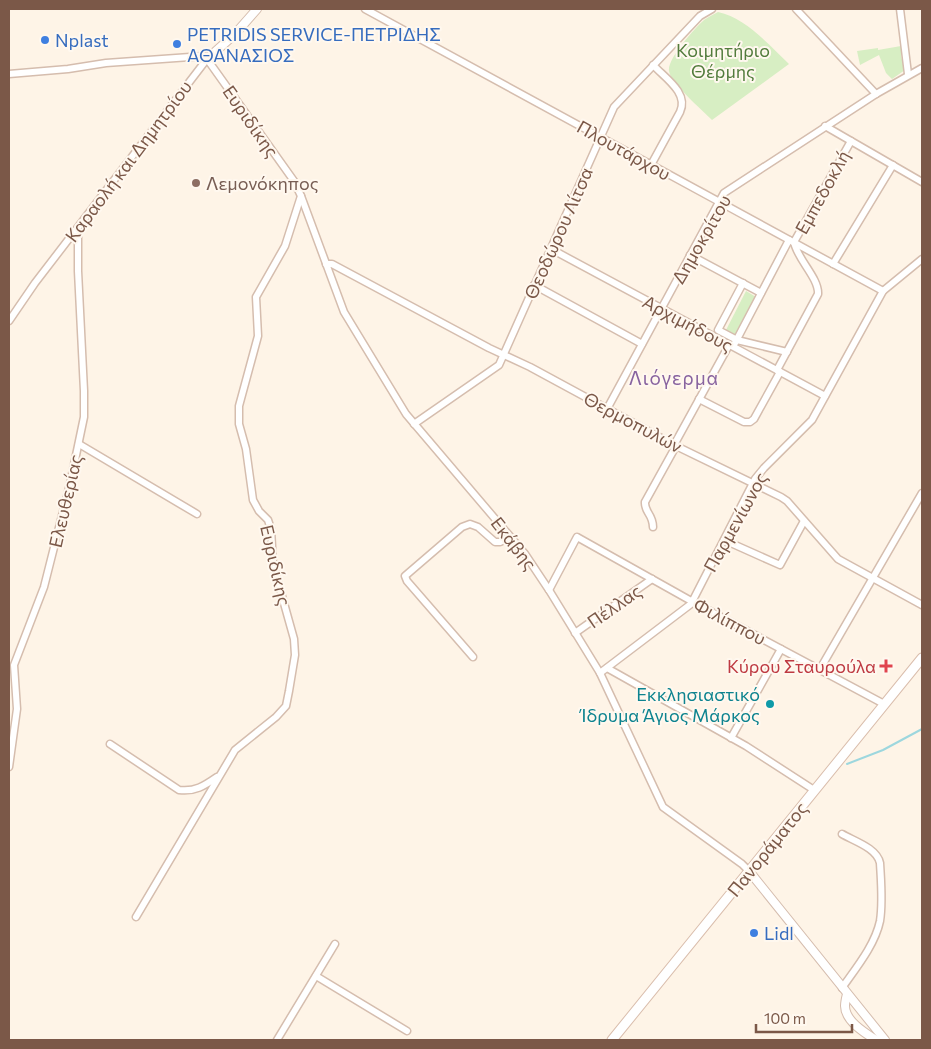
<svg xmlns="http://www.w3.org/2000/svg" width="931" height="1049" font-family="Commissioner,sans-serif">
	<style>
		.green { fill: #d7eec3 }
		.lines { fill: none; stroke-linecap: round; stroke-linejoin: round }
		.stream { stroke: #9dd7de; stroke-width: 2 }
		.minor-casing { stroke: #d5bdae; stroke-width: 9 }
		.tertiary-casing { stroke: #d5bdae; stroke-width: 10 }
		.secondary-casing { stroke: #dabead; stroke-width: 11 }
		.minor { stroke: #fff; stroke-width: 6 }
		.tertiary { stroke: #fff; stroke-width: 8 }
		.secondary { stroke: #fff; stroke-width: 9 }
		.shop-dot { fill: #3f7fe0; stroke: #fff8ef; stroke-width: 2 }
		.education-dot { fill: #8d6e63; stroke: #fff8ef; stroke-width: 2 }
		.health-dot { fill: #e0444e; stroke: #fff8ef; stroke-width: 2 }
		.culture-dot { fill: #0f9aa8; stroke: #fff8ef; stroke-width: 2 }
		.labels { text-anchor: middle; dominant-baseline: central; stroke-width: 4; stroke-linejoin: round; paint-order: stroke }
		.shop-label { font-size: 18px; fill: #366cbe; stroke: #fff8ef; text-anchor: start }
		.park-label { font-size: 18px; fill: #527c3c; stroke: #fff8ef }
		.street-label { font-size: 18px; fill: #7b5848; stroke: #fff8ef }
		.education-label { font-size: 18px; fill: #785e54; stroke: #fff8ef; text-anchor: start }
		.health-label { font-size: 18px; fill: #be3a42; stroke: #fff8ef; text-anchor: end }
		.culture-label { font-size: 18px; fill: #0d838f; stroke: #fff8ef; text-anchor: end }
		.neighbourhood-label { font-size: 19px; letter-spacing: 1px; fill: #88639f; stroke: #fff8ef }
	</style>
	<rect width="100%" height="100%" fill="#fef4e7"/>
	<g class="green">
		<path d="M718,12c28,6 51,33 71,52l-77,56c-9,-9 -42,-38 -43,-49 -2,-12 26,-43 35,-51 4,-3 9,-5 14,-8z"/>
		<path d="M901,46v10l4,14 -13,9 -6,-6 -7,-18 -19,10 -3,-14 21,-3v2z"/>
		<path d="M746,291l10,6 -21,40 -10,-5z"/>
	</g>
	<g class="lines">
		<path class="stream" d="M847,764l36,-14 39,-21"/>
		<g class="minor-casing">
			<g id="minor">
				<path d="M365,9l518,282"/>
				<path d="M796,9l80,85"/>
				<path d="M900,9l8,65"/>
				<path d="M9,74l59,-5 38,-6 98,-7 3,3"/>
				<path d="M825,126l97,56"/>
				<path d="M651,165l29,-53c9,-19 -15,-34 -27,-47"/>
				<path d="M301,196l43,116 62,102 119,140 24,36 51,83 63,134 79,57 7,7"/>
				<path d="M551,249l274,147"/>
				<path d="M690,255l71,38"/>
				<path d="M326,264h6l157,84 41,19 144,78 107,52 6,4 51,58 84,46"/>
				<path d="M833,264l60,-99"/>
				<path d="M743,283l-25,47 19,10 50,12"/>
				<path d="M534,285l108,59"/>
				<path d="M9,321l26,-38 172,-224"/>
				<path d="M735,343l54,-103"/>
				<path d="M777,370l41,-76c1,-16 -21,-35 -24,-52l57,-101"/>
				<path d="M699,399l45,23h6l4,-3 26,-47"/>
				<path d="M607,409l117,-216 152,-99 46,-26"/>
				<path d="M414,424l85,-59 115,-258 86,-91 12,-7"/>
				<path d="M79,444l118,70"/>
				<path d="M674,445l55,-100"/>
				<path d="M653,527c0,-13 -9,-15 -8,-25l31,-56"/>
				<path d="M724,540l56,25 24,-44"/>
				<path d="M549,590l28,-53 116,65 191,102"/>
				<path d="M575,633l77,-54"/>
				<path d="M473,657l-66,-76 -2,-5 57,-49 8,-3 8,3 17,15h5l10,-5"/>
				<path d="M607,668l139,78 68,44"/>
				<path d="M820,669l102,-176"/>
				<path d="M600,673l91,-69 64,-125 9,-11 48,-48 71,-129 39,-32"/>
				<path d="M731,738l50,-89"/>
				<path d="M110,744l69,46c16,2 25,-4 38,-13"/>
				<path d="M9,767l8,-58 -3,-44 30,-78 26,-103 14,-67v-26l-6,-120v-35l-2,-6"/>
				<path d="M136,917l99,-167 41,-33 10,-11 3,-15 6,-36 -1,-16 -21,-75 -2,-35 -3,-9 -9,-9 -6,-11 -7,-51 -7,-25v-18l19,-70 -2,-39 29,-51 16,-50 -7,-15 -87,-122"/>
				<path d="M316,976l91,55"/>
				<path d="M842,988c14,-20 33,-43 38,-67 3,-19 1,-40 0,-58 -3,-15 -26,-22 -38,-29"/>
				<path d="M277,1040l58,-96"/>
			</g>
		</g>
		<g class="tertiary-casing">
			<g id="tertiary">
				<path d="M207,59l28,-25 22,-25"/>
				<path d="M749,871l136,169"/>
				<path d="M847,994c-1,4 -2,8 -2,12 0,15 20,27 31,34"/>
			</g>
		</g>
		<g class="secondary-casing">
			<path id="secondary" d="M612,1040l310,-382"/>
		</g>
		<use href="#minor" class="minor"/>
		<use href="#tertiary" class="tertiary"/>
		<use href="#secondary" class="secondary"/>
	</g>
	<g class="shop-dot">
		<circle cx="45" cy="40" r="5"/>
		<circle cx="177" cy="44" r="5"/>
		<circle cx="754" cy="933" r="5"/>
	</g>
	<circle class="education-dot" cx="196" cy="183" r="5"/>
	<path class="health-dot" d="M883.5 658.5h5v5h5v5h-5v5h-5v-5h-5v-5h5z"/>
	<circle class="culture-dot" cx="770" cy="704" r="5"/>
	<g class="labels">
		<g class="shop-label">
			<text x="187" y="34">PETRIDIS SERVICE-ΠΕΤΡΙΔΗΣ<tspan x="187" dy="21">ΑΘΑΝΑΣΙΟΣ</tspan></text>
			<text x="55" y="40">Nplast</text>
			<text x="764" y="933">Lidl</text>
		</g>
		<g class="park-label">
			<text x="723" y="50">Κοιμητήριο<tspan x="723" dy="21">Θέρμης</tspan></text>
		</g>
		<g class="street-label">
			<text transform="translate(251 121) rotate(55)">Ευριδίκης</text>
			<text transform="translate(624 150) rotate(29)">Πλουτάρχου</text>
			<text transform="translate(128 161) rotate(-53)">Καραολή και Δημητρίου</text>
			<text transform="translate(822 192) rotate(-61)">Εμπεδοκλή</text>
			<text transform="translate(558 233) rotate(-66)">Θεοδώρου Λίτσα</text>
			<text transform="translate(701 239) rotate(-60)">Δημοκρίτου</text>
			<text transform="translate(688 323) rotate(28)">Αρχιμήδους</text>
			<text transform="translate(633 422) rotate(28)">Θερμοπυλών</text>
			<text transform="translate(65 501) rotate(-77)">Ελευθερίας</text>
			<text transform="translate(735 522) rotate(-61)">Παρμενίωνος</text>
			<text transform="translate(514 543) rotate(52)">Εκάβης</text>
			<text transform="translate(276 565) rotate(77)">Ευριδίκης</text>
			<text transform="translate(614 606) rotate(-35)">Πέλλας</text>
			<text transform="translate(730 621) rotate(28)">Φιλίππου</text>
			<text transform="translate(767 849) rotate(-51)">Πανοράματος</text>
		</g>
		<g class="education-label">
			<text x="206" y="183">Λεμονόκηπος</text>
		</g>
		<g class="health-label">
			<text x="876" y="666">Κύρου Σταυρούλα</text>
		</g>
		<g class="culture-label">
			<text x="760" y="694">Εκκλησιαστικό<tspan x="760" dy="21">Ίδρυμα Άγιος Μάρκος</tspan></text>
		</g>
		<g class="neighbourhood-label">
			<text x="674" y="377">Λιόγερμα</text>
		</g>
	</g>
	<rect width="931" height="1049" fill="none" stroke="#7b5848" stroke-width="20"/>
	<path d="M756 1024v8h96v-8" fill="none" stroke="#7b5848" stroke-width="2.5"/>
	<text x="764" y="1024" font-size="15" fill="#7b5848" stroke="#fff8ef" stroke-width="4" paint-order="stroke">100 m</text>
</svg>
